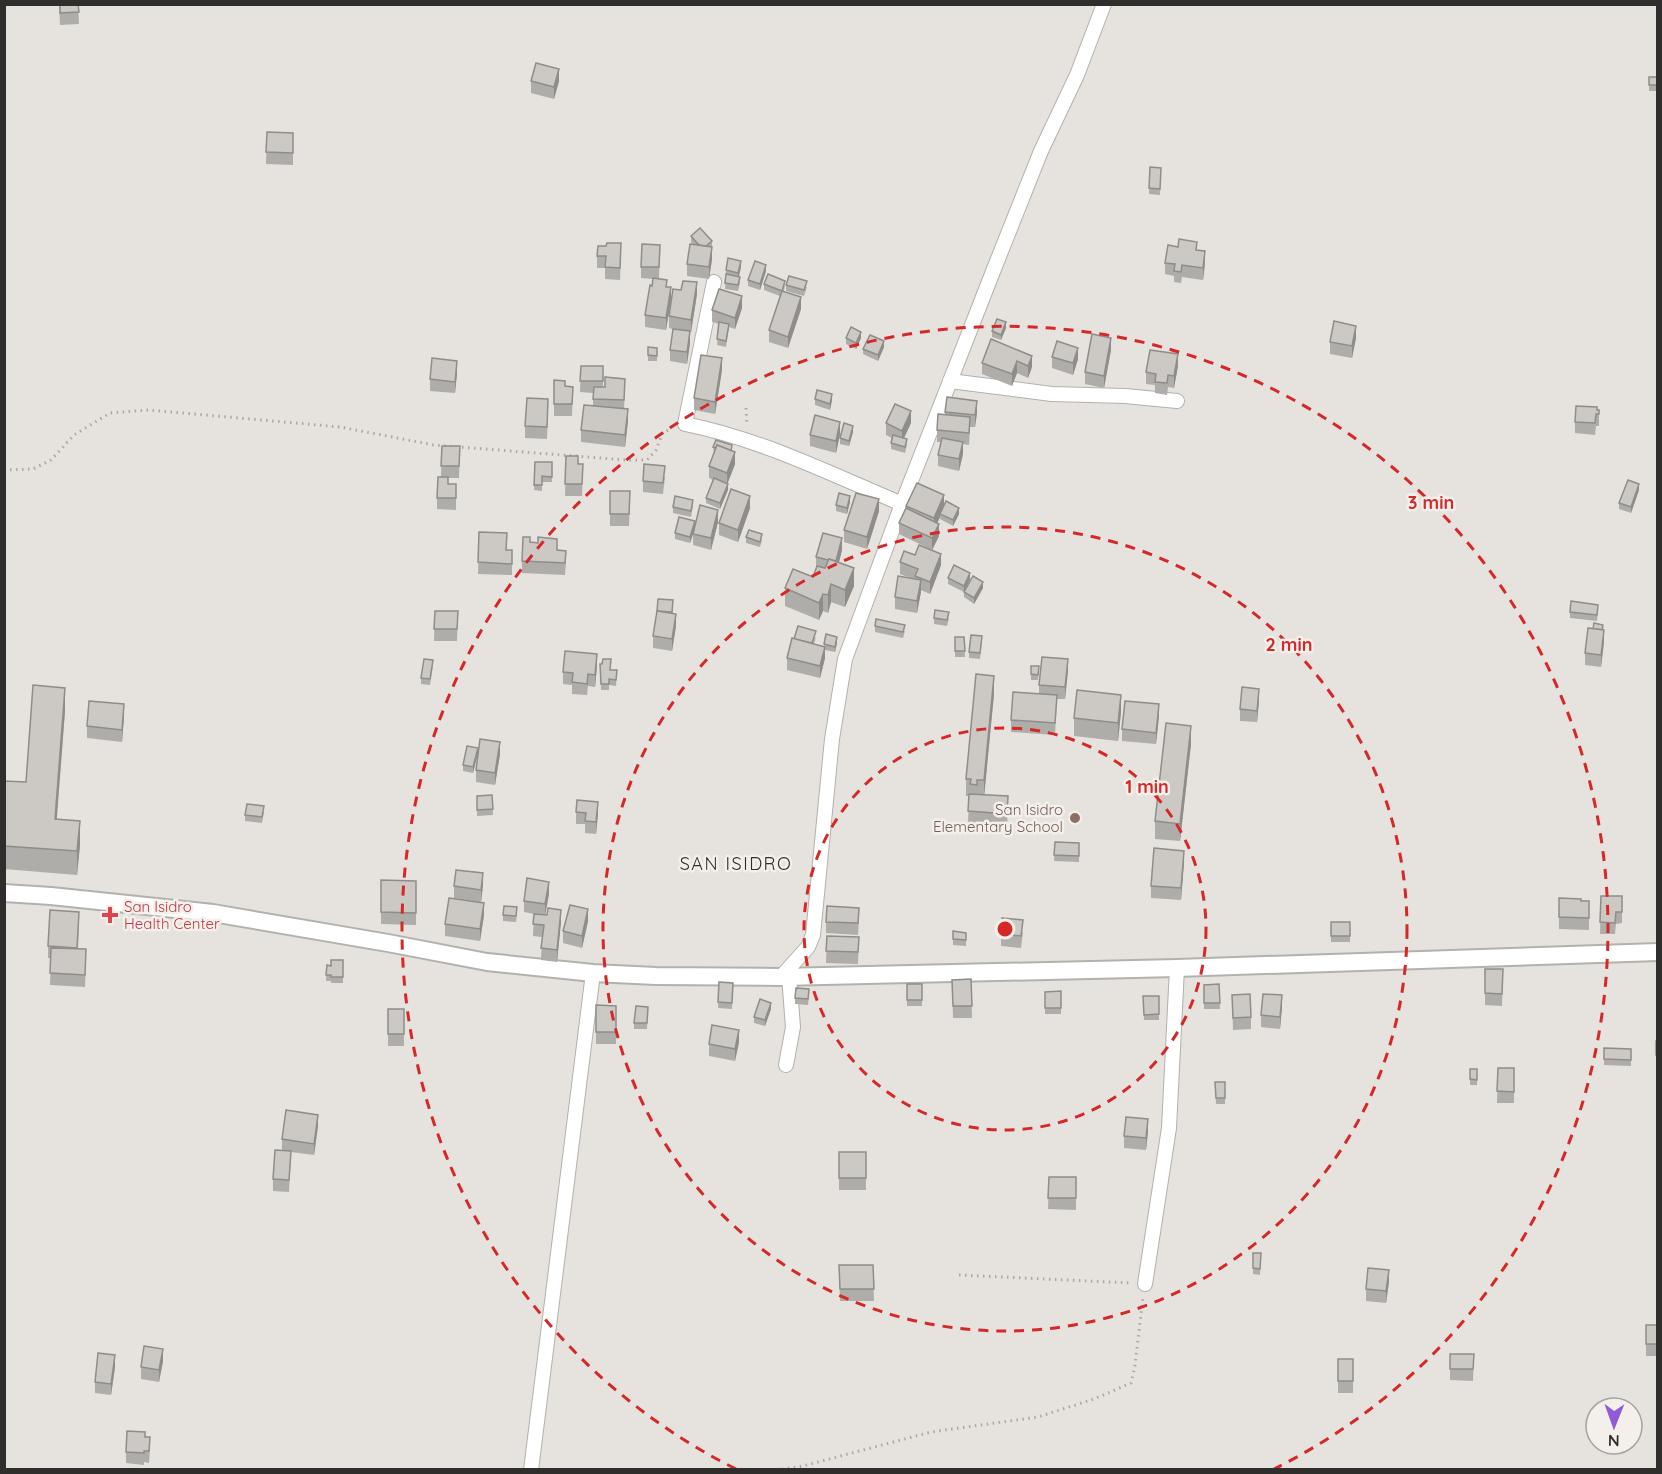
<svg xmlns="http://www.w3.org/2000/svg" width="1662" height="1474" font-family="Quicksand,sans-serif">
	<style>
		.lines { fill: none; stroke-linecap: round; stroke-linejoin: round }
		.minor-casing { stroke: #b3b1ab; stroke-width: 16 }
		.tertiary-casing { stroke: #b3b1ab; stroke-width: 20 }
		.path { stroke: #aba8a4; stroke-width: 3; stroke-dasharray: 1.5 4.5; stroke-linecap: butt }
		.minor { stroke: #fff; stroke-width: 14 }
		.tertiary { stroke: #fff; stroke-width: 16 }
		.wall { fill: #afada9 }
		.shaded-wall { fill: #8f8d89 }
		.building { fill: #ccc9c4; stroke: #8f8d89; stroke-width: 1.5 }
		.ring { fill: none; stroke: #d62828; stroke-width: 3; stroke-dasharray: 10 8 }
		.education-dot { fill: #8d6e63; stroke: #f3f0eb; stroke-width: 2 }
		.health-dot { fill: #e0444e; stroke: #f3f0eb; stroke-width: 2 }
		.labels { text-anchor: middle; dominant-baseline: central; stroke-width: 5; stroke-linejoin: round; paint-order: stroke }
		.education-label { font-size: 15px; fill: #785e54; stroke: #f3f0eb; text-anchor: end }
		.health-label { font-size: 15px; fill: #be3a42; stroke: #f3f0eb; text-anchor: start }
		.quarter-label { font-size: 18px; letter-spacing: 1.5px; fill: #302e2c; stroke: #f3f0eb }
		.centre { fill: #d62828; stroke: #f3f0eb; stroke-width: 3 }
		.ring-label { font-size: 18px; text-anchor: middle; font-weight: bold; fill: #d62828; stroke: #f3f0eb; stroke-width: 5; stroke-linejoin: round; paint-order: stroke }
	</style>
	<rect width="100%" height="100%" fill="#e6e3de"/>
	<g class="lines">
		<g class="minor-casing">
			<g id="minor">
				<path d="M714,282l-29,142c76,15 146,50 217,80"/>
				<path d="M950,381l102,13 73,2 52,5"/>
				<path d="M781,977l27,-30 5,-12 19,-196 13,-80 57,-155 90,-230 49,-123 36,-76 27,-71"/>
				<path d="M786,1065l7,-38 -4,-51"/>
				<path d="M1145,1284l24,-156 8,-160"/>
				<path d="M531,1470l62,-497"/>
			</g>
		</g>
		<g class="tertiary-casing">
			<path id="tertiary" d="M4,893l47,3 162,17 175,30 99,19 106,11 63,3 125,1 396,-9 481,-16"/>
		</g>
		<g class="path">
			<path d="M746,408l1,18"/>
			<path d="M4,470l29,-1 18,-9 23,-25 36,-22 39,-3 191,17 94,18 192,15h21l9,-10 7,-18 9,-3"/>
			<path d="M959,1275l172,8"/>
			<path d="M776,1470l27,-4 128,-34 107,-15 56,-18 37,-16 4,-18 8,-68"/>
		</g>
		<use href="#minor" class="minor"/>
		<use href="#tertiary" class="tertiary"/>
	</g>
	<g class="wall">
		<path d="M59,4h19l1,20 -19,1z"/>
		<rect x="1649" y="77" width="9" height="14"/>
		<path d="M531,81h28l-5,18 -23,-6z"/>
		<path d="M267,132l26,1v32l-27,-1z"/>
		<path d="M1150,167l11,1 -1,27 -11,-1z"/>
		<path d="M691,236l21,5v18l-3,20 -22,-3v-12l6,-19 -2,-3z"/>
		<path d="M660,245l-1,34 8,8 4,12 -5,31 -21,-3v-12l8,-36 -12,-1v-11z"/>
		<path d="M1197,250l8,13 -2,17 -21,-3 -1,6 -7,-1v-6l-9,-2v-11z"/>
		<path d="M621,255l-1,25 -15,-1v-11h-8v-12z"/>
		<path d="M741,267l-2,10 1,6 -2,8 -13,-2 1,-19z"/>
		<path d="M766,271l-6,19 -12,-4v-6z"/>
		<path d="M764,284l21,2 -1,5 17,18 -13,39 -19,-6v-12l11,-34 -16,-6z"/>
		<path d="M786,285l21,2 -3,9 -18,-5z"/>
		<path d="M681,290l16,4 -6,38h-1v11l-3,21 -17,-3v-11l3,-21 -4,-1v-12z"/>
		<path d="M742,308l-7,21 -6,-2 -3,20 -9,-2 2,-21 -7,-2v-12z"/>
		<path d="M1006,328l-5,12 -9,-3v-6z"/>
		<path d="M846,338h15l-5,11 -10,-5z"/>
		<path d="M1356,338l-4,20 -22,-4v-12z"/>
		<path d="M991,339l41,28 -4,11 -11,-5 -5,13 -30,-12v-11z"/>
		<path d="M648,347l9,1v13h-9z"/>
		<path d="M884,347l-6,14 -15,-7v-5z"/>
		<path d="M1111,350l-7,38 -19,-4v-12z"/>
		<path d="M1052,357l26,2 -5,16 -21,-7z"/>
		<path d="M581,366h22v21l22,3 -1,19 4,12 -3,26 -44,-5v-12l12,-24v-13l-13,-1z"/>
		<path d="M1178,366l-4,22 -6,-1 -1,8 -12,-2v-8l-9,-1v-12z"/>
		<path d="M722,370l-7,44 -21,-4v-12z"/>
		<path d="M457,373l-2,20 -25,-2v-12z"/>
		<path d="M554,380l11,6 8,1 -1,29h-18z"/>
		<path d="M815,399l17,1 -2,10 -15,-5z"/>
		<path d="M1597,410h2v16h-3l-1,9 -20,-2v-11z"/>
		<path d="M548,411l-1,28 -22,-1v-12z"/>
		<path d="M945,412l32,1 -2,14h-5l-1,18 -6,-1v10l-4,17 -21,-5v-11l3,-13h-4v-12l8,-15z"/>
		<path d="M886,423h25l-7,15 3,7 -2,8 -14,-4v-6l1,-5 -6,-3z"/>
		<path d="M853,432l-4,14 -9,-2v-6z"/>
		<path d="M840,434l-4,19 -26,-7v-11z"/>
		<path d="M442,446h18l-1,32h-11v6h8v26l-19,-1v-11l4,-21z"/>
		<path d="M713,447l19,4 3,13 -8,20 1,6 -8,19 -14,-6v-5l7,-18 -4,-2v-12l5,-13z"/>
		<path d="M566,456l12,8h5l-1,32h-17z"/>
		<path d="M535,462h17v20h-10v9l-8,-1z"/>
		<path d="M665,477l-2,17 -20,-2v-11z"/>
		<path d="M1639,490l-8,23 -12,-4v-6z"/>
		<path d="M610,491h20l-1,35h-19z"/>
		<path d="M850,502l-3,12 -11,-3v-6z"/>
		<path d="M944,505l15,9 -6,12 -13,-7v-2l-3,6 2,13 -7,14 -33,-16v-11l7,-14v-3z"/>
		<path d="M693,506l-2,11 -18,-4v-6z"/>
		<path d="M750,508l-12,34 -19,-7v-12z"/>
		<path d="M879,511l-12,38 -23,-7v-12z"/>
		<path d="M718,522l-7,28 -18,-5v-10l-3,8 -15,-4v-6l20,-7z"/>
		<path d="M479,532l28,18h5v25l-34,-1z"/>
		<path d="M746,537l16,3 -2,7 -14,-4z"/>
		<path d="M530,542l8,1 19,7 9,12 -1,13 -43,-2v-12z"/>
		<path d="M842,550l-3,12 15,24 -9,21 -14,-5 -3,11 -5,-2 -4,9 -34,-14v-18l28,-11 3,-9v-11z"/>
		<path d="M900,562l41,3 -11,29 -9,-4 -4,23 -22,-4v-12l18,-18 -13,-5z"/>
		<path d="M948,578l22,1 -6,12 19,-3 -9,16 -10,-7v-5l-16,-8z"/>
		<path d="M673,600v14l3,12 -4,25 -19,-3v-12l4,-25z"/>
		<path d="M1598,610l-1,11 -27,-3v-6z"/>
		<path d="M435,611h23l-1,30h-23z"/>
		<path d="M934,618h15l-2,8 -13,-2z"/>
		<path d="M875,626l30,5 -2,7 -28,-6z"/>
		<path d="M1603,630l1,12 -3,25 -16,-2v-12z"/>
		<path d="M816,637l-2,7 10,2v-2l13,-1 -2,9 -10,-2v8l-5,20 -33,-8v-12z"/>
		<path d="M955,637h9l1,20h-10z"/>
		<path d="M982,642l-2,17 -11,-1v-6z"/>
		<path d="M600,664l10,6h7l-1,16 -7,-1v5h-8z"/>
		<path d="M433,666l-3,19 -9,-1v-6z"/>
		<path d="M597,666l-2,21 -7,-1 -1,9 -15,-1v-9l-9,-1v-12z"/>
		<path d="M1031,666h8l-1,14h-7z"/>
		<path d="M1068,671l-3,28h-8l-2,36 -44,-3v-12l28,-27v-8z"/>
		<path d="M994,694l-10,101 24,13 -1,18 -39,-3 1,-27h-3v-17z"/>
		<path d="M1259,701l-2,21 -17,-1v-12z"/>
		<path d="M65,711l-9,109 24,25 -3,30 -73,-6v-88l22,1z"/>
		<path d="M1121,712l-3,29 -44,-5v-18z"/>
		<path d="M124,716l-2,26 -35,-4v-12z"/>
		<path d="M1159,716l-3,28 -34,-3v-12z"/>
		<path d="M1191,744l-11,97 -25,-2v-18z"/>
		<path d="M478,748l-5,25 -10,-2v-6z"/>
		<path d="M500,754l-5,31 -19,-3v-12z"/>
		<path d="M492,795l1,20 -16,1v-20z"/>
		<path d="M264,812l-2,11 -17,-2v-6z"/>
		<path d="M576,812l22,2 -2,20 -11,-1v-9h-9z"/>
		<path d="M1055,842l24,1v19l-25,-1z"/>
		<path d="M1184,862l-3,38 -30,-2v-12z"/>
		<path d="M381,880l35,1v44l-35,-1z"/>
		<path d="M483,885l-2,17 -27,-4v-12z"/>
		<path d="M549,894l-4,21 16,7 -4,40 -16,-2 1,-23 -9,-1 1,-22 -10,-2v-11z"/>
		<path d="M1601,896h21v27l-6,1 -1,10h-15z"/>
		<path d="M1559,898l30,3v29l-30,-1z"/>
		<path d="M517,913l-1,9 -13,-1v-6z"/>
		<path d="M484,915l-4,26 -35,-5v-12z"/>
		<path d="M859,919l-1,16 -32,-2v-11z"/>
		<path d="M588,921l-6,27 -19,-5v-12z"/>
		<rect x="1331" y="922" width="19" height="20"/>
		<path d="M79,924l-1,25 8,12 -1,26 -35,-2 1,-27h-3v-12z"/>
		<path d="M953,931l13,2v13l-13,-1z"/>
		<path d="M1023,932l-2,16 -20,-2v-12z"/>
		<path d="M827,936l32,1 -1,27 -32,-1z"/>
		<path d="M343,960v23h-12v-2h-5l1,-16 4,1z"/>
		<path d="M1485,969h18l-1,37 -17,-1z"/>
		<path d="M971,979l1,39h-19l-1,-38z"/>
		<path d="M719,982l14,1 -1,26 -14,-1z"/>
		<rect x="907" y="984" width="15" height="22"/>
		<path d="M1219,984l1,25h-16v-24z"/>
		<path d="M1061,991v23h-16v-22z"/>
		<path d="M809,995l-1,10 -13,-1v-6z"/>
		<path d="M1232,995l19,22v12l-18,1z"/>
		<path d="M1143,996h16v24h-15z"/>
		<path d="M596,1005l20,1v38h-20z"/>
		<path d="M648,1007l-1,22h-13v-6z"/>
		<path d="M1282,1007l-2,22 -19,-2v-12z"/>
		<rect x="388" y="1009" width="16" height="37"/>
		<path d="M771,1009l-6,17 -11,-3v-6z"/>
		<rect x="1656" y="1041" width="2" height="25"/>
		<path d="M739,1042l-4,19 -26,-5v-12z"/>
		<path d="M1604,1048l27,1v17l-27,-1z"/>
		<path d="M1498,1068h16v35h-17z"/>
		<rect x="1470" y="1069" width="7" height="16"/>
		<path d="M1215,1082h10v22h-9z"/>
		<path d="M318,1126l-4,29 -23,-3 -2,40 -16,-1v-12l9,-28v-12z"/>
		<path d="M1148,1131l-2,19 -22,-2v-12z"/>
		<rect x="839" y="1152" width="27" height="38"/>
		<path d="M1049,1177h27v33l-28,-1z"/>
		<path d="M1253,1253h8l-1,22 -7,-1z"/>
		<path d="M839,1265h34l1,36h-34z"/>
		<path d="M1389,1282l-3,21 -20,-2v-12z"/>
		<rect x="1646" y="1325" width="12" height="31"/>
		<path d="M1450,1354h24l-1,27 -23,-1z"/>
		<rect x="1338" y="1359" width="15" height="34"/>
		<path d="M163,1361l-4,21 -18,-3v-12z"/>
		<path d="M115,1367l-4,28 -16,-2v-11z"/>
		<path d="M145,1437l5,12 -1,14 -5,-1v3l-18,-2v-11z"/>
	</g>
	<g class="shaded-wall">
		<path d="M559,69v12l-5,18v-12z"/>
		<path d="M712,247v12l-3,20v-12z"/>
		<path d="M1205,251v12l-2,17v-12z"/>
		<path d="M741,261v6l-3,12v-6z"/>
		<path d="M766,265v6l-6,19v-6z"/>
		<path d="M697,282v12l-6,38v-12z"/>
		<path d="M671,287v12l-5,31v-12z"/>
		<path d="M742,296v12l-7,21v-11z"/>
		<path d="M801,297v12l-13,39v-11z"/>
		<path d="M1006,322v6l-5,12v-5z"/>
		<path d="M1356,326v12l-4,20v-12z"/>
		<path d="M690,331v12l-3,21v-12z"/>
		<path d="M861,332v6l-5,11v-6z"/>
		<path d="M1111,338v12l-7,38v-12z"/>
		<path d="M884,341v6l-6,14v-6z"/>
		<path d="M1078,348v11l-5,16v-12z"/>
		<path d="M1178,354v12l-4,22v-12z"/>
		<path d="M1032,356v11l-4,11v-12z"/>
		<path d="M722,358v12l-7,44v-12z"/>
		<path d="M457,361v12l-2,20v-11z"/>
		<path d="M1017,361v12l-5,13v-12z"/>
		<path d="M832,394v6l-2,10v-6z"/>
		<path d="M977,401v12l-2,14v-12z"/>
		<path d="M628,409v12l-3,26v-12z"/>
		<path d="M911,411v12l-9,19v-11z"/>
		<path d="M840,422v12l-4,19v-12z"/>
		<path d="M853,426v6l-4,14v-5z"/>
		<path d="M963,442v12l-4,17v-12z"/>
		<path d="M735,452v12l-8,21v-12z"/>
		<path d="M728,484v6l-8,19v-6z"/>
		<path d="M1639,484v6l-8,23v-6z"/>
		<path d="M944,495v12l-4,7v3l-6,13v-12z"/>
		<path d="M750,496v12l-12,34v-12z"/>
		<path d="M850,496v6l-3,12v-6z"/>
		<path d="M879,499v12l-12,38v-12z"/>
		<path d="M959,508v6l-6,12v-6z"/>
		<path d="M718,510v12l-7,28v-12z"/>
		<path d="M695,521v6l-5,16v-6z"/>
		<path d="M939,524v12l-7,14v-12z"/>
		<path d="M842,538v12l-6,24v-12z"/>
		<path d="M941,554v11l-11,29v-12z"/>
		<path d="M854,568v18l-9,21v-17z"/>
		<path d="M970,573v6l-6,13v-6z"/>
		<path d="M921,580v12l-4,21v-12z"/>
		<path d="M983,582v6l-9,16v-6z"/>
		<path d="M831,584v18l-3,11v-18z"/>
		<path d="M823,594v17l-4,9v-17z"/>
		<path d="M676,614v12l-4,25v-12z"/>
		<path d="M1604,630v12l-3,25v-12z"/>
		<path d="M837,637v6l-2,9v-5z"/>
		<path d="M825,647v11l-5,20v-12z"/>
		<path d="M597,654v12l-2,21v-12z"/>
		<path d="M1068,659v12l-3,28v-12z"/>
		<path d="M994,676v18l-10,104v-18z"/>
		<path d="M65,688v23l-10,132v-24z"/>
		<path d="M1259,689v12l-2,21v-11z"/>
		<path d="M1121,695v17l-3,29v-18z"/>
		<path d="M124,704v12l-2,26v-12z"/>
		<path d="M1159,704v12l-3,28v-11z"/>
		<path d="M1191,726v18l-11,97v-17z"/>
		<path d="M500,742v12l-5,31v-12z"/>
		<path d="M478,748v6l-5,19v-6z"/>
		<path d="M598,802v12l-2,20v-12z"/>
		<path d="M80,821v24l-3,30v-24z"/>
		<path d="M1184,851v11l-3,38v-12z"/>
		<path d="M483,873v12l-2,17v-12z"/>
		<path d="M549,882v12l-4,22v-12z"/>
		<path d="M484,903v12l-4,26v-12z"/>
		<path d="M588,909v12l-6,27v-12z"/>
		<path d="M561,910v12l-4,40v-12z"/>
		<path d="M1282,995v12l-2,22v-12z"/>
		<path d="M771,1003v6l-6,17v-6z"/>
		<path d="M739,1030v12l-4,19v-12z"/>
		<path d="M318,1115v11l-4,29v-11z"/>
		<path d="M1148,1119v12l-2,19v-12z"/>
		<path d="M1389,1270v12l-3,21v-12z"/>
		<path d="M163,1349v12l-4,21v-12z"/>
		<path d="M115,1355v12l-4,28v-11z"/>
	</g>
	<g class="building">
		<path d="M60,4h18l1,8 -19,1z"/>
		<path d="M536,63l23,6 -5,18 -23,-6z"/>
		<rect x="1649" y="77" width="9" height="8"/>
		<path d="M267,132l26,1v20l-27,-1z"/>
		<path d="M1150,167l11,1 -1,21 -11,-1z"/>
		<path d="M700,228l12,13 -6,5 -7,-1 -8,-9z"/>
		<path d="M1179,239l18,3 -1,8 9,1 -2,17 -21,-3 -1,7 -7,-1 1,-7 -10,-1 3,-18 10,2z"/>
		<path d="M607,243h14l-1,25 -15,-1 1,-11h-9l1,-10h8z"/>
		<path d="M642,244l18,1 -1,22h-18z"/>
		<path d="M690,244l22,3 -3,20 -22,-3z"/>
		<path d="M728,258l13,3 -3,12 -12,-3z"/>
		<path d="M755,261l11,4 -6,19 -12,-4z"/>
		<path d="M726,274l14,3 -2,8 -13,-2z"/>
		<path d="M768,274l17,7 -3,10 -18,-7z"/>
		<path d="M789,276l18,5 -3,9 -18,-5z"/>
		<path d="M653,278l14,2 -1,7h5l-5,31 -21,-3 5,-30 2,1z"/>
		<path d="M683,281l14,1 -6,38 -22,-4 4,-27 8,1z"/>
		<path d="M719,289l23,7 -7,22 -23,-8z"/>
		<path d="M782,291l19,6 -13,40 -19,-7z"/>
		<path d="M997,319l9,3 -5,13 -9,-4z"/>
		<path d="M1334,321l22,5 -4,20 -22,-4z"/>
		<path d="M719,322l10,2 -3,17 -9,-2z"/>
		<path d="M851,327l10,5 -5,11 -10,-5z"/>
		<path d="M673,329l17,2 -3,21 -17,-2z"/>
		<path d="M1092,334l19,4 -7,38 -19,-4z"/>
		<path d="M870,335l14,6 -6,14 -15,-6z"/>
		<path d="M991,339l41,17 -4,10 -11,-5 -5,13 -30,-11z"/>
		<path d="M1057,341l21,7 -5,15 -21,-6z"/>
		<path d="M648,347l9,1v8l-9,-1z"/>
		<path d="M1150,350l28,4 -4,22 -6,-1 -1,8 -12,-1 1,-8 -10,-2z"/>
		<path d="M701,355l21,3 -7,44 -21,-4z"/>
		<path d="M432,358l25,3 -2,21 -25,-3z"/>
		<path d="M581,366h22v15h-23z"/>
		<path d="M605,377l20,2 -1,21 -31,-1 1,-12h11z"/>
		<path d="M554,380l11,1v5l8,1 -1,17h-18z"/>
		<path d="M817,390l15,4 -2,10 -15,-5z"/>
		<path d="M947,397l30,4 -2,14 -30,-3z"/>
		<path d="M527,398l21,1 -1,28 -22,-1z"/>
		<path d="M895,404l16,7 -9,20 -16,-8z"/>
		<path d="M584,405l44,4 -3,26 -44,-5z"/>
		<path d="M1576,406l21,1v3h2v4h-3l-1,9 -20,-1z"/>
		<path d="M938,414l32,3 -1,16 -32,-3z"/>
		<path d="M815,415l25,7 -4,19 -26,-6z"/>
		<path d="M844,423l9,3 -4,15 -9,-3z"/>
		<path d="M893,435l14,4 -2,8 -14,-4z"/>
		<path d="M942,438l21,4 -4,17 -21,-4z"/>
		<path d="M716,440l16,5 -1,6 -14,-6 -1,3 -3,-1z"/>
		<path d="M717,445l18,7 -8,21 -18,-7z"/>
		<path d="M442,446h18l-1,20h-18z"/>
		<path d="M566,456h12v8h5l-1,20h-17z"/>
		<path d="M535,462h17v15l-10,-1v9h-8z"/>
		<path d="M644,464l21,2 -2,17 -20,-2z"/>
		<path d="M438,477h10v7h8v14h-19z"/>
		<path d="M714,478l14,6 -8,19 -14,-5z"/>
		<path d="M1628,480l11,4 -8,23 -12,-4z"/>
		<path d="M917,483l27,12 -10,23 -28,-12z"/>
		<path d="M731,489l19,7 -12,34 -19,-7z"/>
		<path d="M610,491h20l-1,23h-19z"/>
		<path d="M839,493l11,3 -3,12 -11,-3z"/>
		<path d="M856,493l23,6 -12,38 -23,-7z"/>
		<path d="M675,496l18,4 -2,11 -18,-4z"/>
		<path d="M946,501l13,7 -6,12 -13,-6z"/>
		<path d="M700,505l18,5 -7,28 -18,-4z"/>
		<path d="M906,508l33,16 -7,14 -33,-15z"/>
		<path d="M679,517l16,4 -5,16 -15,-4z"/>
		<path d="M749,530l13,4 -2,8 -14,-5z"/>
		<path d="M479,532l28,1 -1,17h6v14l-34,-2z"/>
		<path d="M823,533l19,5 -6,23 -7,-2 -1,1 -12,-3z"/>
		<path d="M523,537h7v5l8,1v-6l19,2v11l9,1 -1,12 -43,-2z"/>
		<path d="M919,545l22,9 -11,28 -15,-6 3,-7 -18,-7 4,-11 11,4z"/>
		<path d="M829,559l25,9 -9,22 -14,-6 -3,11 -5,-1 -4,9 -34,-15 8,-19 20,8 4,-11 8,2z"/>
		<path d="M954,565l16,8 -6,13 -16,-8z"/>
		<path d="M898,576l23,4 -4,21 -22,-4z"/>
		<path d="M973,576l10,6 -9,16 -10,-6z"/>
		<path d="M658,599l15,1 -1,12 -15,-1z"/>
		<path d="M1571,601l27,4 -1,10 -27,-3z"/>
		<path d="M935,610l14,2 -2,8 -13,-2z"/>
		<path d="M435,611h23l-1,18h-23z"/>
		<path d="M657,611l19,3 -4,25 -19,-3z"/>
		<path d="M876,619l29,6 -2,7 -28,-6z"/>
		<path d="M1594,623l9,2 -1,5 -9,-1z"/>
		<path d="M798,626l18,5 -4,12 -18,-4z"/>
		<path d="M1588,628l16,2 -3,25 -16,-2z"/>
		<path d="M826,634l11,3 -2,10 -11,-3z"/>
		<path d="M971,635l11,1 -2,17 -11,-1z"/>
		<path d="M955,637h9l1,14h-10z"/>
		<path d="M792,638l33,9 -5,19 -33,-8z"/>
		<path d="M565,651l32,3 -2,21 -7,-1 -1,10 -15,-2 1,-9 -10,-1z"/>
		<path d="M1042,657l26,2 -3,28 -26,-2z"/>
		<path d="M424,659l9,1 -3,19 -9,-1z"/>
		<path d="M603,659h8l-1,11h7l-1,10 -7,-1v5h-8l-1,-20h2z"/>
		<path d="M1031,666h8l-1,9 -7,-1z"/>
		<path d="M976,674l18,2 -10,104h-7v5l-7,-1 1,-5h-5z"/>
		<path d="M33,685l32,3 -10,131 25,2 -3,30 -73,-5v-65l22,1z"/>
		<path d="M1242,687l17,2 -2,22 -17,-2z"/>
		<path d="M1077,690l44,5 -3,28 -44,-5z"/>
		<path d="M1013,692l44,3 -2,28 -44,-3z"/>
		<path d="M89,701l35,3 -2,26 -35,-4z"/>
		<path d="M1125,701l34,3 -3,29 -34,-4z"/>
		<path d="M1166,723l25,3 -11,98 -25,-3z"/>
		<path d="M480,739l20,3 -5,31 -19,-3z"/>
		<path d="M467,746l11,2 -5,19 -10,-2z"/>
		<path d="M969,794l39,2 -1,18 -39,-3z"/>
		<path d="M492,795l1,14 -16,1v-14z"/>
		<path d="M577,800l21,2 -2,20 -11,-1 1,-8 -10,-1z"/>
		<path d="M247,804l17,2 -2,11 -17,-2z"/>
		<path d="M1055,842l24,1v13l-25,-1z"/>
		<path d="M1154,848l30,3 -3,37 -30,-2z"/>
		<path d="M456,870l27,3 -2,17 -27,-4z"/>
		<path d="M527,878l22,4 -4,22 -21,-3z"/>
		<path d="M381,880l35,1v32l-35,-1z"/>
		<path d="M1601,896h21v16h-6l-1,11 -15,-1z"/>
		<path d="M449,898l35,5 -4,26 -35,-5z"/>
		<path d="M1559,898l22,1v2h8v17l-30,-1z"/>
		<path d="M570,905l18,4 -6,27 -19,-5z"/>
		<path d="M504,906l13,1 -1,9 -13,-1z"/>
		<path d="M827,906l32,2 -1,15 -32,-1z"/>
		<path d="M548,908l13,2 -4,40 -16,-2 3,-23 -11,-1 1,-10 13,1z"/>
		<path d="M50,910l29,2 -2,36 -29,-2z"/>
		<path d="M1002,918l21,2 -2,16 -20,-2z"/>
		<rect x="1331" y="922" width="19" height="14"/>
		<path d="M953,931l13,2v7l-13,-1z"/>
		<path d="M827,936l32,1 -1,15 -32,-1z"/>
		<path d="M51,948l35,1 -1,26 -35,-2z"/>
		<path d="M331,960h12v17h-12v-2h-5l1,-10 4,1z"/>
		<path d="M1485,969h18l-1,25 -17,-1z"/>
		<path d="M971,979l1,27h-19l-1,-26z"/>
		<path d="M719,982l14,1 -1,20 -14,-1z"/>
		<rect x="907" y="984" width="15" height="16"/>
		<path d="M1219,984l1,19h-16v-18z"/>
		<path d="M796,988l13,1 -1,10 -13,-1z"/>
		<path d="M1061,991v17h-16v-16z"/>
		<path d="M1250,994l1,23 -18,1 -1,-23z"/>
		<path d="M1263,994l19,1 -2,22 -19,-2z"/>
		<path d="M1143,996h16v18l-15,1z"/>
		<path d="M760,999l11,4 -6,17 -11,-3z"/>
		<path d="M596,1005l20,1v26h-20z"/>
		<path d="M636,1006l12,1 -1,16h-13z"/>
		<rect x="388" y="1009" width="16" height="25"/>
		<path d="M712,1025l27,5 -4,19 -26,-5z"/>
		<rect x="1656" y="1041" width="2" height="14"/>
		<path d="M1604,1048l27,1v11l-27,-1z"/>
		<path d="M1498,1068h16v24l-17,-1z"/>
		<path d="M1470,1069h7v11l-7,-1z"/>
		<path d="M1215,1082h10v16h-9z"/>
		<path d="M286,1110l32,5 -4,29 -32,-5z"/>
		<path d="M1126,1117l22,2 -2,19 -22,-2z"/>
		<path d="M275,1150l16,1 -2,29 -16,-1z"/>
		<rect x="839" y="1152" width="27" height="26"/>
		<path d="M1049,1177h27v21h-28z"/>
		<path d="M1253,1253h8l-1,16 -7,-1z"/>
		<path d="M839,1265h34l1,24h-34z"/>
		<path d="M1368,1268l21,2 -3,21 -20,-2z"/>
		<rect x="1646" y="1325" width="12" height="19"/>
		<path d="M144,1346l19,3 -4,21 -18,-3z"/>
		<path d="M98,1353l17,2 -4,29 -16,-2z"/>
		<path d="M1450,1354h24l-1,15h-23z"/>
		<rect x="1338" y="1359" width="15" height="22"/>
		<path d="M127,1431l18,1v5h5l-1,14h-5v2l-18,-1z"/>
	</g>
	<g class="ring">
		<circle cx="1005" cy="929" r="201"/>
		<circle cx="1005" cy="929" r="402"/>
		<path d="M736 1469A603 603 0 1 1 1274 1469"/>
	</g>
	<circle class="education-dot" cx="1075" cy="818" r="6"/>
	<path class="health-dot" d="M107 906h6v6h6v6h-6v6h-6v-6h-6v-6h6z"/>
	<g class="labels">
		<g class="education-label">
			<text x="1063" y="809">San Isidro<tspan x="1063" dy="17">Elementary School</tspan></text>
		</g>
		<g class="health-label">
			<text x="124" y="906">San Isidro<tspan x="124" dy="17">Health Center</tspan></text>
		</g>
		<g class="quarter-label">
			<text x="736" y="863">SAN ISIDRO</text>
		</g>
	</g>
	<circle cx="1005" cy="929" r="9" class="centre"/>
	<g class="ring-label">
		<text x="1431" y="509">3 min</text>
		<text x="1289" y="651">2 min</text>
		<text x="1147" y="793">1 min</text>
	</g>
	<rect width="1662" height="1474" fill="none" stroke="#302e2c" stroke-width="12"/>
	<g transform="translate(1614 1426) rotate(181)"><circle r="28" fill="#f3f0eb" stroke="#a5a29f" stroke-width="1.5"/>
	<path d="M0-4.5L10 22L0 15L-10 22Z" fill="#905bd4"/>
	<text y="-9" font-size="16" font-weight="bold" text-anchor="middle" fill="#302e2c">N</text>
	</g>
</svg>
